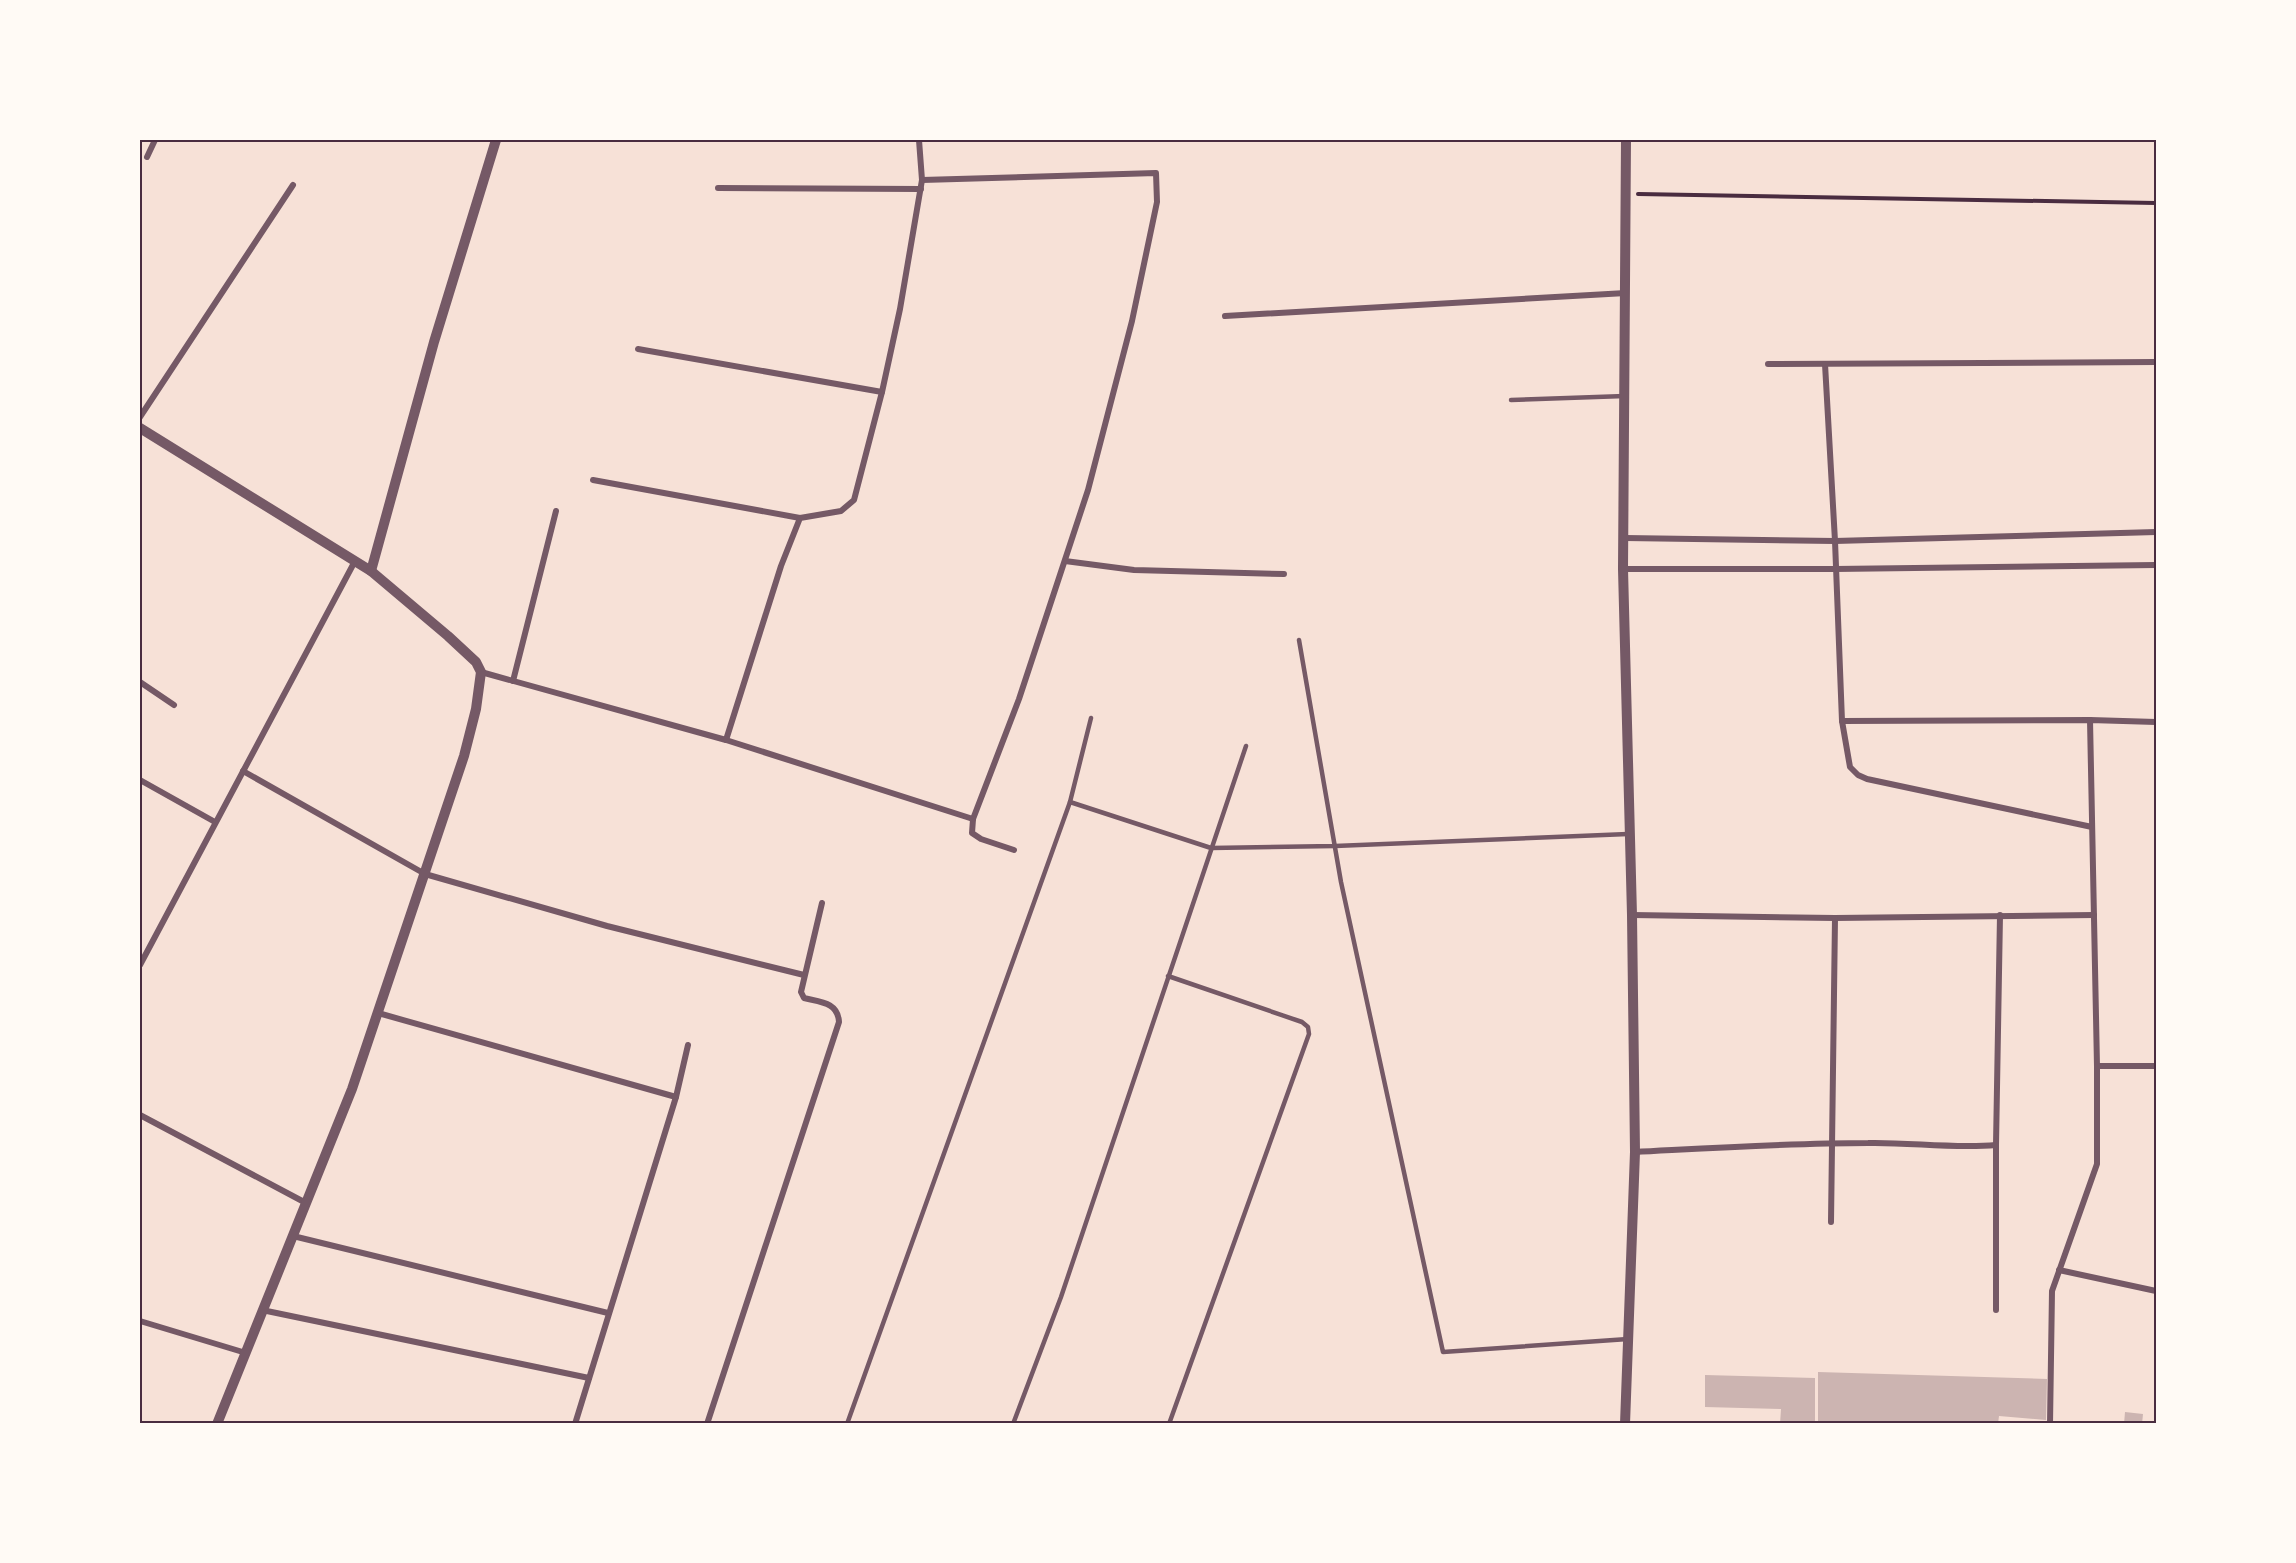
<svg xmlns="http://www.w3.org/2000/svg" width="2296" height="1563" font-family="'Nunito Sans',sans-serif">
	<style>
		.building { fill: #ccb4b1 }
		.lines { fill: none; stroke-linecap: round; stroke-linejoin: round }
		.path { stroke: #4a2c40; stroke-width: 4 }
		.service { stroke: #755966; stroke-width: 4.5 }
		.minor { stroke: #755966; stroke-width: 6 }
		.tertiary { stroke: #755966; stroke-width: 10 }
		.neatline { fill: none; stroke: #4a2c40; stroke-width: 2 }
	</style>
	<rect width="100%" height="100%" fill="#f7e1d7"/>
	<g class="building">
		<path d="M1818,1372l229,7 -1,41 -47,-4 -1,8h-180z"/>
		<path d="M1705,1375l110,3v46h-35l1,-15 -76,-2z"/>
		<path d="M2125,1412l18,2 -1,10h-18z"/>
	</g>
	<g class="lines">
		<path class="path" d="M1638,194l518,9"/>
		<g class="service">
			<path d="M1511,400l114,-4"/>
			<path d="M1299,640l42,242 102,470 185,-13"/>
			<path d="M1070,802l21,-84"/>
			<path d="M1168,976l134,46 6,5 1,7 -140,390"/>
			<path d="M847,1424l223,-622 141,46 124,-2 293,-12"/>
			<path d="M1013,1424l48,-127 185,-551"/>
		</g>
		<g class="minor">
			<path d="M147,157l8,-17"/>
			<path d="M922,180l234,-7 1,29 -25,119 -44,169 -69,209 -46,120 -1,14 9,6 33,11"/>
			<path d="M718,188l203,1"/>
			<path d="M1225,316l401,-23"/>
			<path d="M638,349l244,43"/>
			<path d="M1768,364l388,-2"/>
			<path d="M1825,364l10,177 7,180 8,46 8,8 9,4 225,48"/>
			<path d="M140,417l153,-232"/>
			<path d="M593,480l207,38"/>
			<path d="M1625,538l210,3 321,-9"/>
			<path d="M1065,561l69,9 150,4"/>
			<path d="M1623,569h212l321,-4"/>
			<path d="M481,672l245,68 247,79"/>
			<path d="M513,681l43,-170"/>
			<path d="M140,682l34,23"/>
			<path d="M1842,721l248,-1 66,2"/>
			<path d="M726,740l55,-174 19,-48 41,-7 13,-11 28,-108 18,-83 22,-129 -3,-40"/>
			<path d="M243,771l182,103 182,52 197,49"/>
			<path d="M140,780l75,42"/>
			<path d="M1632,915l203,3 259,-3"/>
			<path d="M140,965l215,-404"/>
			<path d="M378,1013l298,84"/>
			<path d="M2097,1066h59"/>
			<path d="M140,1115l166,88"/>
			<path d="M1635,1152c77,-4 155,-9 233,-9 42,-1 85,6 128,2"/>
			<path d="M1831,1222l4,-304"/>
			<path d="M293,1236l315,77"/>
			<path d="M2059,1270l97,21"/>
			<path d="M262,1310l327,68"/>
			<path d="M1996,1310v-165l4,-230"/>
			<path d="M140,1321l106,32"/>
			<path d="M575,1424l101,-327 12,-52"/>
			<path d="M707,1424l132,-402c-1,-20 -19,-20 -35,-24l-3,-6 21,-89"/>
			<path d="M2050,1424l2,-133 45,-127v-98l-7,-346"/>
		</g>
		<g class="tertiary">
			<path d="M140,428l231,143 77,65 28,26 5,10 -5,37 -12,47 -112,333 -135,335"/>
			<path d="M371,571l63,-229 62,-202"/>
			<path d="M1625,1424l10,-272 -3,-237 -9,-346 3,-429"/>
		</g>
	</g>
	<rect width="2296" height="1563" fill="none" stroke="#fffaf5" stroke-width="282"/>
	<rect x="141" y="141" width="2014" height="1281" class="neatline"/>
</svg>
